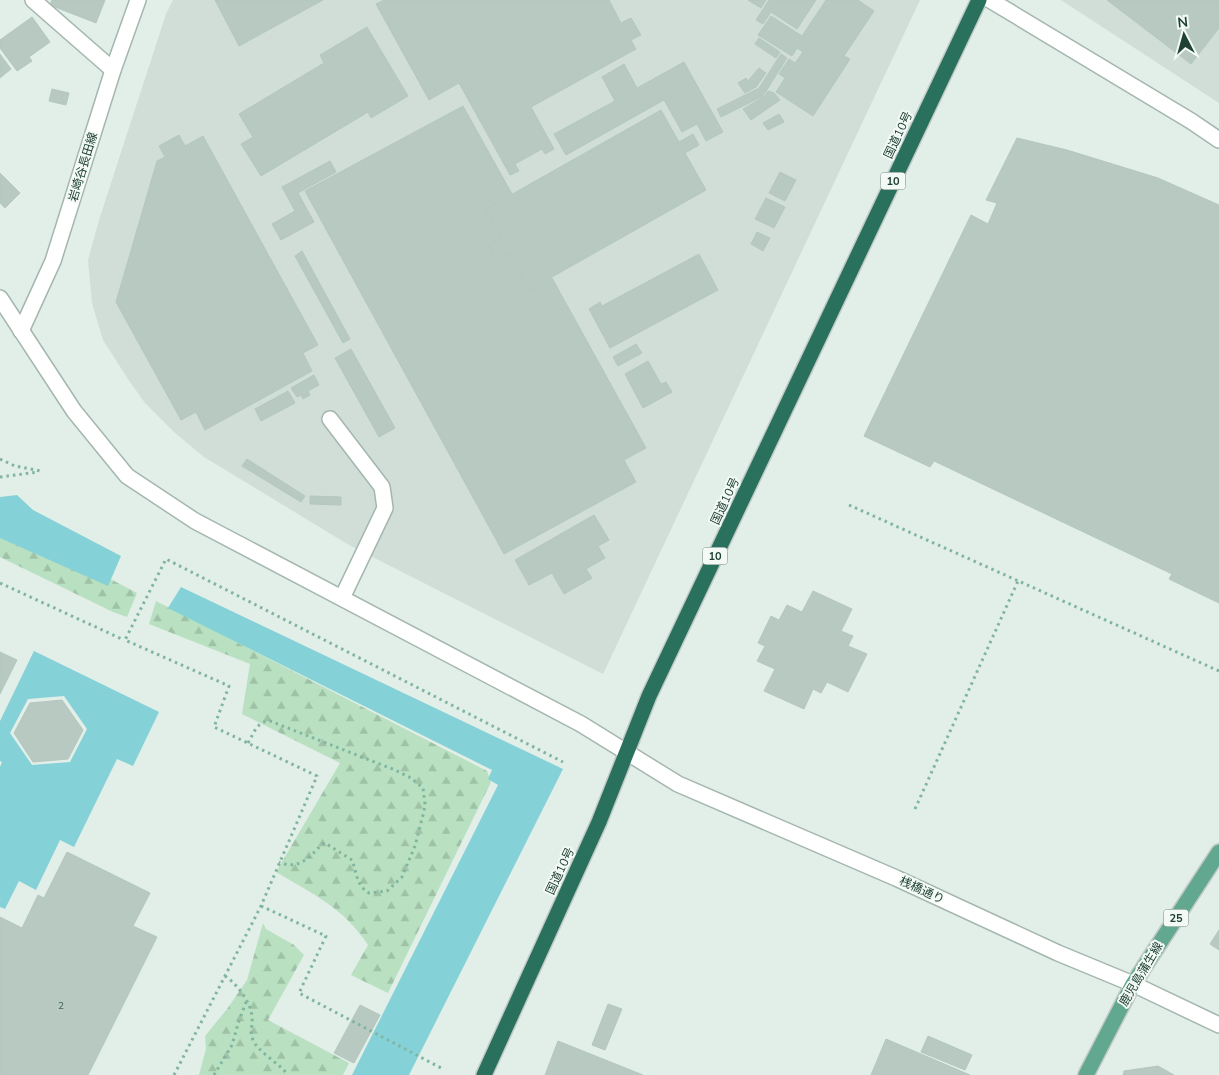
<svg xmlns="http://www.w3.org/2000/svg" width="1219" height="1075" font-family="'Nunito Sans','Noto Sans JP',sans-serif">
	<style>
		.built { fill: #d0ded7 }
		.forest { fill: url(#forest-firs) }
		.water { fill: #85d1d8; fill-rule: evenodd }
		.building { fill: #b7c9c1; stroke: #b4c8be }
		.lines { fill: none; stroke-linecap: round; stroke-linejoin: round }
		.minor-casing { stroke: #a4b7af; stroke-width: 18 }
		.major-casing { stroke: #c1cac7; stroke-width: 18 }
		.highway-casing { stroke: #c1cac7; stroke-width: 18 }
		.path { stroke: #80b5a0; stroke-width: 3; stroke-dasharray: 2.5 4; stroke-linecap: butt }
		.minor { stroke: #fff; stroke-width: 15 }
		.major { stroke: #62a891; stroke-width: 15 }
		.highway { stroke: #29705d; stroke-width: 15 }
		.labels { text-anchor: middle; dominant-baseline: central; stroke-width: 4; stroke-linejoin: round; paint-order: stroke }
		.number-label { font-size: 10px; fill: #466359 }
		.shield { fill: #f3faf6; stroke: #5f7870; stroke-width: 1 }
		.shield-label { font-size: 11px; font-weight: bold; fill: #204136 }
		.street-label { font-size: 12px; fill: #204136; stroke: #f3faf6 }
	</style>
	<defs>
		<pattern id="forest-firs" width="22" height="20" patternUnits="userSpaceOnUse" patternTransform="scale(1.25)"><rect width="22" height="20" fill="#b9e1c1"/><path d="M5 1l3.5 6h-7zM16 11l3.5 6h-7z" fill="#9fc2a6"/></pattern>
	</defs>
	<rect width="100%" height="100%" fill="#e2eee8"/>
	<g class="built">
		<path d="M173,0h747l-317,674 -254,-129 -145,-88 -30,-25 -29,-29 -17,-24 -25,-39 -11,-37 -4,-43 11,-40 67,-206z"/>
		<path d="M1061,0h158v103z"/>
	</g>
	<g class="forest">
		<path d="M0,521l137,72 -10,24 -14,-5 -113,-55z"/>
		<path d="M156,601l331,170 4,11 -103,211 -37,-18 17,-30c-24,-37 -55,-51 -92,-73l64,-109 -98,-49 8,-50 -101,-40z"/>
		<path d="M263,923l3,6 28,16 10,10 -36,65 81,43 -6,12h-144l7,-26 -1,-13 22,-27 20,-29z"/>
	</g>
	<g class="water">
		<path d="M17,495l16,15 88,46 -13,30 -108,-48v-41z"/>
		<path d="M181,587l382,182 -154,306h-57l146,-290 -10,-6 4,-9 -324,-162z"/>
		<path d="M34,651l125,61 -26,54 -16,-7 -43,88 -14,-7 -24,50 -17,-9 -14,28 -5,-2v-140l2,-5 -2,-1v-40zM64,696l23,33 -17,33 -38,3 -22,-32 18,-34z"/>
	</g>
	<g class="building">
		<path d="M52,0h53l-9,23 -46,-18z"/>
		<path d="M215,0h108l-84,46z"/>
		<path d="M384,0h225l12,23 10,-5 10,17 -10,5 5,9 -105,58 23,42 -9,5 -3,-5 -27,15 4,7 -9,4 -51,-92 -30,17 -53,-96z"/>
		<path d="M748,0h18l-5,8z"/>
		<path d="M769,0h47l-19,29 -26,-17 -8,12 -7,-4z"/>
		<path d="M826,0h32l16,11 -30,45 6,3 -37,57 -37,-24 9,-14 -6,-4 10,-15 6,4 8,-11 -6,-4 -5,8 -34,-21 13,-19 31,20z"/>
		<path d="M1107,0h112v28l-28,36z"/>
		<path d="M32,17l18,25 -21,15 3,4 -15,10 -17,-23v-8z"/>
		<path d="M367,27l41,69 -37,22 -3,-6 -107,64 -20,-32 12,-7 -14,-23 85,-51 -4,-8z"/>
		<path d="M759,38l21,14 -4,6 -21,-14z"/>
		<path d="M0,54l11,15 -11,9z"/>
		<path d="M781,54l6,4 -24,38 -42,21 -4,-8 42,-21z"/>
		<path d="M684,62l39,70 -17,9 -9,-17 -15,8 -18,-32 -98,55 -12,-21 61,-33 -13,-24 22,-13 13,24z"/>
		<path d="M759,68l7,5 -10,14 -11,6 -7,-10 8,-5 2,3z"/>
		<path d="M52,89l17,4 -3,12 -17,-4z"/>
		<path d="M768,91l6,2 6,7 -29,20 -8,-11 22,-13z"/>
		<path d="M463,106l49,88 -26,15 15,29 -13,7 8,14 13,-7 20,38 23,-12 94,170 -22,12 12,22 -132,72 -199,-363z"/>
		<path d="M661,110l18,32 14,-8 6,11 -14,8 21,37 -177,100 -20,-38 -13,7 -8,-14 13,-7 -15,-29z"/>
		<path d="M779,114l5,8 -16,8 -5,-7z"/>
		<path d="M179,135l6,11 18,-10 115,209 -15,8 9,18 -107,59 -9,-18 -15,8 -65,-118 41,-141 8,-4 -6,-11z"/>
		<path d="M1017,138l50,12 91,28 61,27v398l-50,-24 3,-5 -238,-113 -4,6 -66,-31 107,-221 17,9 9,-21 -11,-3z"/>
		<path d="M330,161l6,11 -38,21 16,29 -33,18 -9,-16 23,-13 -13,-24z"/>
		<path d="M780,172l16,8 -11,21 -16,-8z"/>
		<path d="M0,173l20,20 -15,15 -5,-5z"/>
		<path d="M766,198l19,9 -11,21 -19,-9z"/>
		<path d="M757,232l13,6 -7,13 -12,-7z"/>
		<path d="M302,251l48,88 -7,4 -48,-87z"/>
		<path d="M699,254l19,36 -108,58 -21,-39 11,-7 2,4z"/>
		<path d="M636,344l6,9 -24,13 -5,-9z"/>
		<path d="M351,349l44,79 -16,9 -44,-79z"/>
		<path d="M648,361l13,23 5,-2 6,10 -29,16 -18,-34z"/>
		<path d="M314,375l5,10 -11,6 2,4 -7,4 -2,-4 -4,2 -6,-9z"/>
		<path d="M288,391l7,12 -34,18 -6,-12z"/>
		<path d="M247,459l58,37 -4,6 -59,-36z"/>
		<path d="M310,496l31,1v8l-31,-1z"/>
		<path d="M594,515l15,25 -11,6 7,12 -19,11 6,9 -28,16 -12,-21 -23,12 -14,-25z"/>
		<path d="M813,591l39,18 -11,22 12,5 -5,10 19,8 -19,38 -21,-10 -6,11 -8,-4 -9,20 -40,-18 11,-22 -18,-8 8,-15 -7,-3 13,-27 8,4 8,-15 15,7z"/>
		<path d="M0,652l17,8 -17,34z"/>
		<path d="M62,700l21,30 -15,29 -35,3 -19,-29 16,-30z"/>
		<path d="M67,852l83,41 -17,33 24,11 -69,138h-88v-158l22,11 16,-33 6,3z"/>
		<path d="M1219,930v20l-9,-6z"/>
		<path d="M608,1004l14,5 -17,41 -13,-5z"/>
		<path d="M360,1005l20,10 -26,48 -20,-10z"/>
		<path d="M928,1036l44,19 -7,15 -44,-18z"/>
		<path d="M886,1039l84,36h-99z"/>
		<path d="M558,1041l85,34h-98z"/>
		<path d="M1158,1066l16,9h-51l1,-4z"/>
	</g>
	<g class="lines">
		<g class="minor-casing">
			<g id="minor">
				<path d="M33,0l80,70"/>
				<path d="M990,0l201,121 28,19"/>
				<path d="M0,298l74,113 53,65 68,45 386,203 97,60 218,94 162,75 75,31 86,41"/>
				<path d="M21,331l32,-70 60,-191 25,-70"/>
				<path d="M330,419l52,68 3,21 -43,90"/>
			</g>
		</g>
		<g class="major-casing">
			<path id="major" d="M1086,1075l47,-91 86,-132"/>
		</g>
		<g class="highway-casing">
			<path id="highway" d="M484,1075l115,-253 50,-126 330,-696"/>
		</g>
		<g class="path">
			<path d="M0,459l15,7 26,5"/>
			<path d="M0,477l38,-5"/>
			<path d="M849,505l370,166"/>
			<path d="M0,583l124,57"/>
			<path d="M248,743c6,-10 9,-22 22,-22l125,49 16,8 12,10 2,16 -1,7 -9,35 -13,31 -15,14 -18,2c-13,-8 -12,-20 -17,-33l-27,-17 -3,1c-12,13 -24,27 -43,18"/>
			<path d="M915,809l103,-228"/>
			<path d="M261,906l65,30 -27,57 144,76"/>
			<path d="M225,976c12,8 26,26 27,41 1,9 -3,14 1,23 5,12 26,23 35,35"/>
			<path d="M174,1075l87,-169 56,-130 -103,-49 15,-41 -104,-46 41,-81 397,203"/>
			<path d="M214,1075l18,-30 6,-21 8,-22"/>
		</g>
		<use href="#minor" class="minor"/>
		<use href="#major" class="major"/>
		<use href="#highway" class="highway"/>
	</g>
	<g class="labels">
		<g class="number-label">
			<text x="61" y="1006">2</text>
		</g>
		<g class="shield">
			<rect x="880.5" y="172.5" width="25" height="17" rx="4"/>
			<rect x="702.5" y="547.5" width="25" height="17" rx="4"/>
			<rect x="1163.5" y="909.5" width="25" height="17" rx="4"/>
		</g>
		<g class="shield-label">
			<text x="893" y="181">10</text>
			<text x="715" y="556">10</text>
			<text x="1176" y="918">25</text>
		</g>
		<g class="street-label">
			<text transform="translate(898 135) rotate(-65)">国道10号</text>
			<text transform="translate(83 167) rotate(-73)">岩崎谷長田線</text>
			<text transform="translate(725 501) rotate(-65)">国道10号</text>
			<text transform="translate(560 871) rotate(-65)">国道10号</text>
			<text transform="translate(922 890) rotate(25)">桟橋通り</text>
			<text transform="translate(1141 974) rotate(-59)">鹿児島蒲生線</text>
		</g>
	</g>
	<g transform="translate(1184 35) rotate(354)" stroke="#f3faf6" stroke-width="4" paint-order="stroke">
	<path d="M0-4L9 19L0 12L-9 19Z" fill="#204136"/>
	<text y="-8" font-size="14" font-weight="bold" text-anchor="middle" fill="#204136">N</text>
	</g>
</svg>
